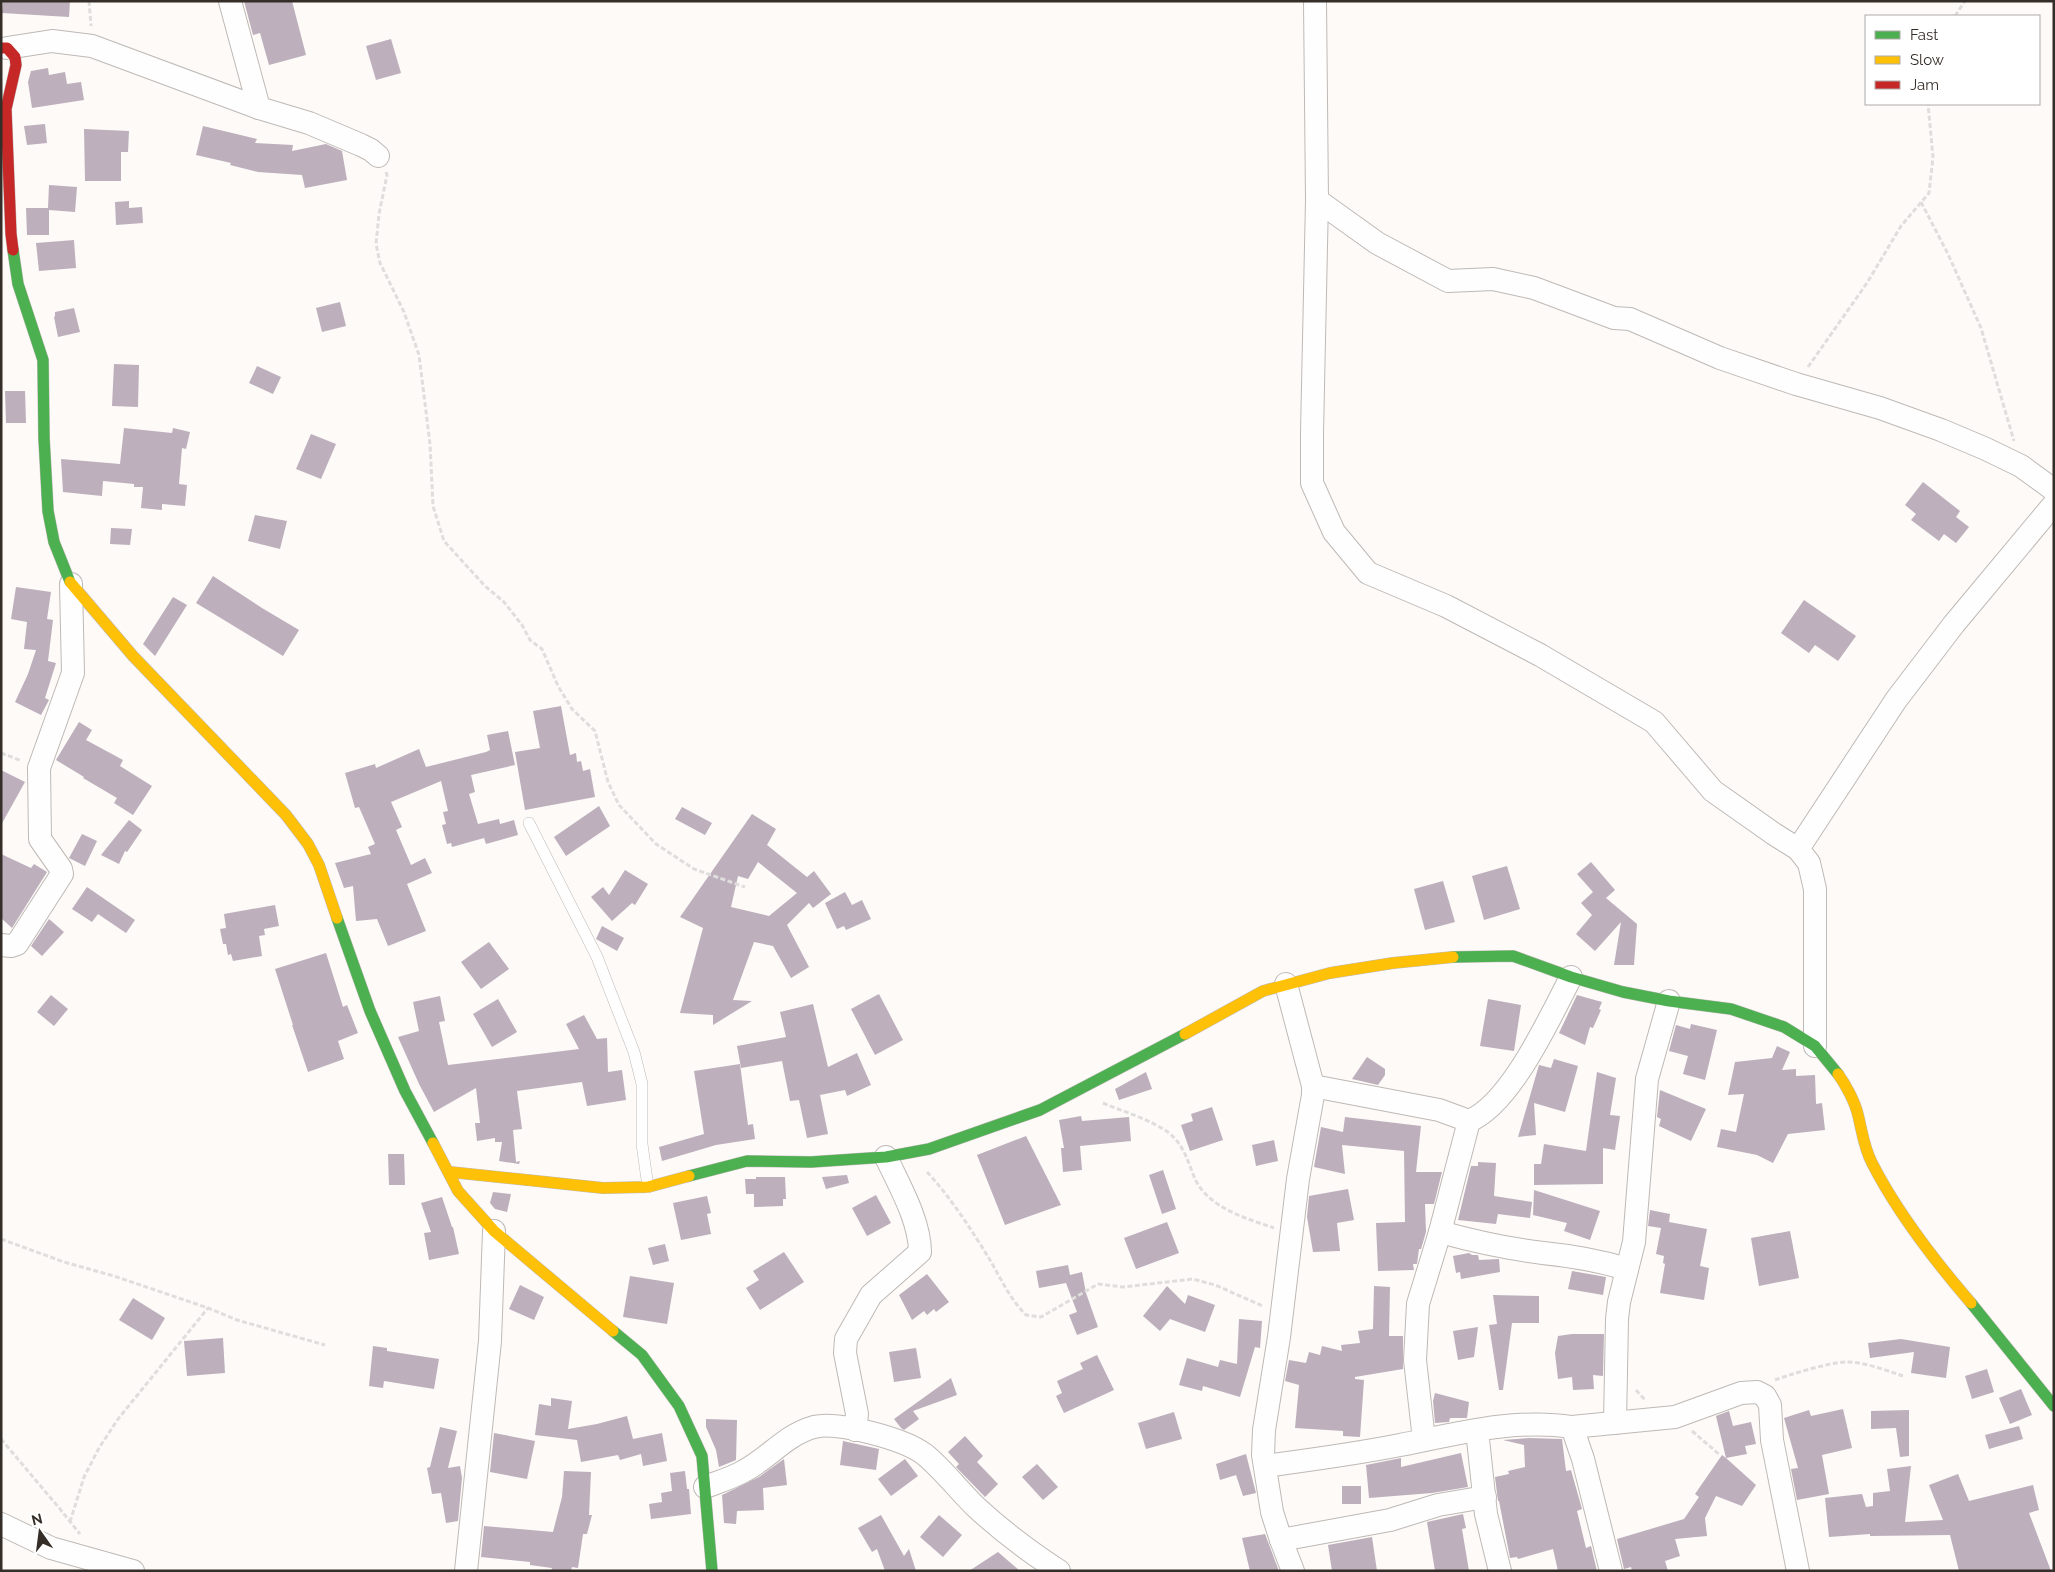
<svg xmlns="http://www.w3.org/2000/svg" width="2055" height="1572" font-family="Raleway,sans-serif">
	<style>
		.building { fill: #bdafbc; fill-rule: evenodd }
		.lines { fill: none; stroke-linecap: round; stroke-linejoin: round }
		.lane-casing { stroke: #beb9b5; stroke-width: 12 }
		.street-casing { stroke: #beb9b5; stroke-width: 24 }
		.fast-casing { stroke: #beb9b5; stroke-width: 12 }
		.slow-casing { stroke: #beb9b5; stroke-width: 12 }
		.jam-casing { stroke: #beb9b5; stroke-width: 12 }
		.path { stroke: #dfdedd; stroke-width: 3; stroke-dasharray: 5 2.5; stroke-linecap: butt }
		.lane { stroke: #fffefe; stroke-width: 11 }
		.street { stroke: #fffefe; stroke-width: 22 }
		.fast { stroke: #4caf50; stroke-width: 11 }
		.slow { stroke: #ffc107; stroke-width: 11 }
		.jam { stroke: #c62828; stroke-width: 11 }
	</style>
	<rect width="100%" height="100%" fill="#fdfaf8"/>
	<g class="building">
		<path d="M3,1h67l-1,16 -67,-4z"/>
		<path d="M244,1h48l14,54 -37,10 -9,-32 -7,2z"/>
		<path d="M391,39l10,34 -25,7 -10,-34z"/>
		<path d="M48,68l1,7 16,-3 2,12 14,-2 3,18 -52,8 -4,-26 3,-11z"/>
		<path d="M45,124l2,19 -20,2 -3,-19z"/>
		<path d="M203,126l54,13 -2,4 38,2 -1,6 34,-7 16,7 5,29 -42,8 -3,-13 -44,-3 -28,-7 1,-2 -35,-8z"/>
		<path d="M84,129l45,2 -1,21h-7v29h-36z"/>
		<path d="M49,185l28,2 -2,25 -26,-2v25h-22l-1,-27h22z"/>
		<path d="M129,201v7l13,-1 1,16 -27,2 -1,-23z"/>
		<path d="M74,240l2,28 -37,3 -3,-28z"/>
		<path d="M340,302l6,24 -24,6 -6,-24z"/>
		<path d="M74,308l6,24 -22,5 -4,-20 1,-1v-4z"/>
		<path d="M114,364l25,1 -1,42 -26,-1z"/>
		<path d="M257,366l24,11 -8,17 -24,-11z"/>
		<path d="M5,391h20l1,32h-20z"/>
		<path d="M124,428l48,5 1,-5 17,4 -4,17 -4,-1 -3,36 8,1 -2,21 -23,-2v6l-21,-2 2,-21h-9v-3l-31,-3 -1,15 -39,-4 -2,-33 59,5z"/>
		<path d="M311,434l25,10 -15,35 -25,-10z"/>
		<path d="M1923,482l37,29 -4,6 13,10 -13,16 -12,-9 -5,7 -28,-21 5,-6 -11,-9z"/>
		<path d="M255,515l32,6 -7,28 -32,-8z"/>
		<path d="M111,528l21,1 -2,16 -20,-1z"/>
		<path d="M213,576l49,32 37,22 -16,26 -87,-53z"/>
		<path d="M16,587l35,5 -4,27 6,1 -5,41 8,2 -11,35 4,2 -8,15 -26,-13 13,-28 8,-24 -12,-1 3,-27 -16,-3z"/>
		<path d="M173,597l14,8 -32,51 -12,-12z"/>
		<path d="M1804,600l52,36 -18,25 -23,-16 -6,8 -28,-20z"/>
		<path d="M561,706l9,49 6,-2 1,9 4,-1 2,10 7,-2 5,28 -70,13 -10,-58 25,-4 -7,-37z"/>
		<path d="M79,722l13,8 -6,10 37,20 -3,6 32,20 -19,29 -19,-12 3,-5 -34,-20 1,-1 -28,-17z"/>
		<path d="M508,731l7,34 -44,10 4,17 -6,2 9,30 21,-5 1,5 14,-4 4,15 -32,9 -2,-6 -32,9 -1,-4 -4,1 -5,-19 4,-1 -3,-12 5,-1 -7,-30 -50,21 11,25 -6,3 15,35 14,-7 7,15 -25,11 19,47 -38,15 -11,-27 -21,2 -3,-35 -9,2 -9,-25 36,-9 -3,-7 7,-3 -16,-37 -4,1 -10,-35 30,-9 1,4 43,-19 7,18 60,-15 4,-2 -3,-15z"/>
		<path d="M1,770l24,12 -24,43z"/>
		<path d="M599,806l11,20 -44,30 -12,-19z"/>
		<path d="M682,807l30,16 -7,12 -30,-16z"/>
		<path d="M752,814l24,15 -9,16 40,32 7,-6 17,23 -18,14 -4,-5 -22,22 22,42 -18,11 -18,-32 -19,-4 -21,58 19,1 -39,24v-10l-33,-2 23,-85 -23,-11zM758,862l39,31 -28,23 -38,-9 7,-31 10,3z"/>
		<path d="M129,820l13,10 -15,22 -2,-1 -6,13 -18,-9z"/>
		<path d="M82,834l15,7 -12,25 -16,-8z"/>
		<path d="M1,854l30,14 3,-4 13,8 -35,56 -11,-10z"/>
		<path d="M1591,862l24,28 -9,8 31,26 -3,41h-20l7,-43 -26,29 -19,-17 16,-19 -11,-12 12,-11 -16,-18z"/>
		<path d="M1507,866l13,43 -36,11 -12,-44z"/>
		<path d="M625,870l23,14 -13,21 -3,-2 -20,18 -21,-24 12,-10 6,8z"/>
		<path d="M1443,881l12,41 -30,8 -11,-41z"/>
		<path d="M87,887l48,33 -9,13 -28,-19 -6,8 -20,-13z"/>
		<path d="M845,892l7,13 10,-5 9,19 -25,11 -2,-4 -7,3 -12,-26z"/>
		<path d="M275,905l4,21 -15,3 1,6 -6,1 3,20 -29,5 -2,-7 -3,1 -2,-11h-3l-3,-15 6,-1 -2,-14z"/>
		<path d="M49,919l15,13 -22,24 -11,-10z"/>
		<path d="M602,926l22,12 -7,13 -21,-12z"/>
		<path d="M489,942l20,27 -28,20 -20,-27z"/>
		<path d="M326,953l17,54 4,-2 11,28 -20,8 6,18 -36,13 -16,-47h1l-18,-56z"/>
		<path d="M879,994l24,46 -28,15 -24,-46z"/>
		<path d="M51,995l17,14 -14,17 -17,-14z"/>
		<path d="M1577,995l25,7 -3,7 2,1 -8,18 -3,-1 -5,18 -26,-12z"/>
		<path d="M440,996l5,25 -6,1 9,43 131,-16 -13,-25 18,-9 13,24 10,-1 1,34 14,-2 4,30 -39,6 -5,-24 -65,9 5,38 -9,1 3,32 4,-1 -1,3 -20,-3 3,-19h-7v-4l-18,3 -2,-18h5l-4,-35 -42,24 -15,-28 -21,-47 21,-6 -6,-29z"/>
		<path d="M498,999l19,33 -25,15 -19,-33z"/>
		<path d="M1488,999l33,6 -7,46 -34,-5z"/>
		<path d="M813,1004l15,63 29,-14 14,32 -24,11 -2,-6 -25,5 8,39 -21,4 -8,-38 -9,1 -8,-40 -41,7 -4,-22 49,-9 -6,-25z"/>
		<path d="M1691,1024l26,6 -12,50 -22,-6 5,-18 -19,-5 7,-26 14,4z"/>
		<path d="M1777,1046l13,6 -8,18 14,-1v7l19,-1 1,29 6,-1 3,27 -37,4 -15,29 -16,-8 -40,-8 4,-18 15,3 8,-38 -16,1 7,-33 37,-4z"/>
		<path d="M1367,1057l18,12v6l-7,10 -26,-6z"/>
		<path d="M1554,1059l24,7 -13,46 -31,-9 2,32 -18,2 21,-72 12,3z"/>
		<path d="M740,1064l8,61 5,-1 2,15 -39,6 -54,16 -3,-14 45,-13 -10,-63z"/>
		<path d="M1146,1072l6,17 -33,11 -4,-11z"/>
		<path d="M1597,1072l19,6 -6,37 10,1 -5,34 -12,-2v36l-69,1v-21h7l3,-20 42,7z"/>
		<path d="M1660,1090l46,19 -15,32 -32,-15 2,-7 -4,-2z"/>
		<path d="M1212,1107l11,33 -33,11 -9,-26 12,-4 -2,-7z"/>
		<path d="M1081,1116l1,5 47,-4 2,24 -51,5 2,24 -19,2 -2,-24h3l-5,-28z"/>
		<path d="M1345,1117l76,9 -5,46h26l-8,32h-9l1,28 -5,17h-2l-2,15h-4l1,6 -36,1 -2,-48 29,-1 -1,-71 -62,-6 3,29 -31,-7 7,-40 22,5z"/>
		<path d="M1026,1136l35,69 -56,20 -28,-70z"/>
		<path d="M1274,1140l4,21 -22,5 -4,-21z"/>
		<path d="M388,1154h16l1,31h-16z"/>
		<path d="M1478,1162l18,1 -2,33 38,6 -2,16 -32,-4 -2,10 -38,-4 13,-54h7z"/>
		<path d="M1163,1170l13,39 -14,5 -13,-39z"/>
		<path d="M847,1175l2,8 -23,6 -4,-12z"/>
		<path d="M756,1177h29l1,22h-3v7l-29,1v-13h-8l-1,-15h11z"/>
		<path d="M1348,1189l6,31 -17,3 3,28 -27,1 -6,-35 2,-21z"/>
		<path d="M1534,1190l66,21 -10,29 -26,-9 3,-8 -34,-8z"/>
		<path d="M493,1192l18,2 -4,18 -12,-3 -5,-6z"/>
		<path d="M876,1195l15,28 -24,13 -15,-28z"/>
		<path d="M707,1196l4,17 -4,1 4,20 -30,6 -8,-37z"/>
		<path d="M442,1197l10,30h1l6,27 -30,6 -5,-27 7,-1 -10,-29z"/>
		<path d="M1650,1210l20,4 -1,8 38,7 -7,37 9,2 -5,32 -44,-7 5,-29 -2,-1 1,-7 -8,-2 5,-26 -13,-2z"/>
		<path d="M1167,1222l12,31 -43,16 -12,-31z"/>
		<path d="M1790,1231l9,47 -40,8 -8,-48z"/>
		<path d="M665,1244l4,17 -16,4 -5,-17z"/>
		<path d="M784,1252l20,30 -44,28 -14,-22 13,-8 -6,-9z"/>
		<path d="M1469,1253l3,2h6l1,5 20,-1 1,13 -39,7 -1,-7 -4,1 -3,-17z"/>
		<path d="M1068,1265l2,10 12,-3 4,21 12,34 -21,8 -8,-20 8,-3 -11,-29 -27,5 -3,-17z"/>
		<path d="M1572,1271l34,6 -3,18 -35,-6z"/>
		<path d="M927,1274l22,28 -13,10 -2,-3 -7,6 -3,-4 -12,9 -13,-25z"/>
		<path d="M630,1276l44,7 -7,41 -44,-7z"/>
		<path d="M520,1285l24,12 -10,23 -25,-11z"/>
		<path d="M1167,1286l18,18 3,-9 27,10 -10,27 -35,-13 -10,12 -17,-15z"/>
		<path d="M1374,1286l16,1 -1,49h14v33l-48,8v2l9,1 -4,57 -17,-1v-5l-48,-3 4,-43 -14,-4 4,-21 17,3 3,-11 11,3 2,-9 20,5 -1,-6 19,-2 -2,-12 15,-2z"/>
		<path d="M1493,1295l46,1v27h-27l-9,67h-4l-10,-65 8,-1z"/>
		<path d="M133,1298l32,20 -13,22 -33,-20z"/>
		<path d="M1239,1319l23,2 -2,27 -5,-1 -15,50 -37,-11 -1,5 -23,-6 8,-27 31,9 2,-7 17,4z"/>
		<path d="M1478,1327l-4,30 -16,3 -5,-29z"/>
		<path d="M1572,1334h32l-1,42 -10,-1 1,14 -21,1 -1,-13 -14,2 -3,-26 3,-17z"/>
		<path d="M223,1338l2,35 -38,3 -3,-35z"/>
		<path d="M1901,1339l49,8 -4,31 -35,-5 3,-21 -44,6 -2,-15z"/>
		<path d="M373,1346l14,2v3l52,8 -5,30 -50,-8 -1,7 -14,-2z"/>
		<path d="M916,1348l5,30 -27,4 -5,-30z"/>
		<path d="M1097,1355l17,35 -50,23 -8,-17 6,-3 -5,-12 26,-12 -3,-6z"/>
		<path d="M1987,1369l7,23 -22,7 -7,-23z"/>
		<path d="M951,1378l6,17 -44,16 6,8 -15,11 -3,-2 -7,-9z"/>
		<path d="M2021,1389l11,26 -22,9 -11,-26z"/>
		<path d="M1435,1393l34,9 -2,16h-17l-1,4 -14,1 -2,-22z"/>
		<path d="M551,1398l21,3 -4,28 29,-5 30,-8 6,23 29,-6 5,28 -24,5 -2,-12 -21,6 -2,-5 -37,7 -4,-22 -42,-5 4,-31 12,2z"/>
		<path d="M1843,1409l9,39 -30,7 7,39 -32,6 -6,-31 7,-1 -14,-50 25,-8 2,6z"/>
		<path d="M1909,1410v46l-9,1 -4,-29 -25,1v-18z"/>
		<path d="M1729,1411l4,15 18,-4 5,22 -11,2 2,8 -21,4 30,27 -14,21 -26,-10 -11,22 2,18 -32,3 5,17 -15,5 3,10h-36l-1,-4 -7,2 -7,-30 67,-20 15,-22 -4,-3 27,-39 4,3 -10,-42z"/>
		<path d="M1174,1412l8,27 -36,10 -8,-26z"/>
		<path d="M706,1419l31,1 -1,40 -17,7 -3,-17 -10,-23z"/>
		<path d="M2019,1426l4,13 -34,10 -4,-14z"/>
		<path d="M440,1427l17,4 -9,37 12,-2 2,12 -4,43 -12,2 -5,-30 -9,1 -5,-26 3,-1z"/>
		<path d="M494,1433l41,8 -8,38 -37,-7z"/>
		<path d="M965,1436l18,20 -6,6 21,22 -13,13 -29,-30 3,-3 -11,-12z"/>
		<path d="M1529,1438l33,1 4,32 5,-1 11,39 -5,2 9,37 5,-2 6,25h-39l-5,-22 -35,10 -1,-2 -7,1 -11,-57h-1l-3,-24 14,-3 -1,-3 17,-4 -1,-22 -21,-5z"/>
		<path d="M843,1441l36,8 -3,21 -36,-5z"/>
		<path d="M1461,1453l7,34 -36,6 -63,5 -3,-33 35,-7v9z"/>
		<path d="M1246,1454l10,39 -13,3 -7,-21 -16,5 -4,-16z"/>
		<path d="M784,1459l3,26 -24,3 1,22 -27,1 -1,13 -12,-1 -2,-28 37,-18z"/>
		<path d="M905,1459l13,17 -27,20 -13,-17z"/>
		<path d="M1037,1464l21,23 -15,13 -21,-23z"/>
		<path d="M1911,1466l-6,56 38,-2 -14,-35 29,-11 11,27 64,-16 6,25 -10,3 22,58h-92l-9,-36 -80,1v-2l-41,3 -4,-39 37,-4 4,13 7,-1v-13l17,-2 -3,-22z"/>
		<path d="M564,1471l27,1 -2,43h3l-5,19h-4l-5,34 -6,-1 -1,4h-20l1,-3 -22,-3v-3l-49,-5 3,-31 69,6 9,-35z"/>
		<path d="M685,1471l2,18h2l2,25 -40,5 -2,-15 13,-2 -1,-9 11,-2 -2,-18z"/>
		<rect x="1342" y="1486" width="19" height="18"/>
		<path d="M1463,1514l3,14 -4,1 7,42h-34l-8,-49z"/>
		<path d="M881,1515l23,41 5,-7 7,22h-31l-8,-22 -5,3 -14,-24z"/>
		<path d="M939,1515l23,20 -19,22 -23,-20z"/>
		<path d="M1265,1534l14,37h-29l-8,-33z"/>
		<path d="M1372,1537l5,34h-45l-4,-26z"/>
		<path d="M998,1552l22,19h-51z"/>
	</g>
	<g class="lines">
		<g class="lane-casing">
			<path id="lane" d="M529,823l68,134 37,95 8,32v60l6,43"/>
		</g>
		<g class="street-casing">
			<g id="street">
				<path d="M230,1l29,107"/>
				<path d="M1315,1l2,199 -5,233v50l22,49 34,41 78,33 94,49 114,67 59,69 61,43 24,15 11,14 6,26v157"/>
				<path d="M7,48l45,-7 40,5 167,62 50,15 52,22 10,5 7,6"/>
				<path d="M1317,200l60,43 71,38 45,-2 41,9 80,30 16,1 90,39 76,26 84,24 61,22 45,19 35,17 33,24"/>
				<path d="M1798,849l98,-149 58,-76 100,-120"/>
				<path d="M1,945l10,1 6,-2 45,-70 -1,-5 -21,-30 -1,-71 34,-95 -2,-89"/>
				<path d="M1286,984l27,102v9l-15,84 -19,158 -15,93 -1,25 9,57 9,28 12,31"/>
				<path d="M1313,1086l126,24 30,11"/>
				<path d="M1440,1232c33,9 69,17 103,21 30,3 54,7 84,16"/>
				<path d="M1615,1423l2,-104 2,-17 15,-60 13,-163 22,-78"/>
				<path d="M1572,1427l103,-10 66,-24 16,-1 8,4 5,9 2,35 26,131"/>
				<path d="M855,1430l2,-16 -12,-61 1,-14 25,-44 49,-43c0,-31 -21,-67 -34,-95"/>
				<path d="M1477,1430l9,84 14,57"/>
				<path d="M1424,1440l-9,-80 3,-56 22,-72 29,-111c42,-17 81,-104 102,-144"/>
				<path d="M1265,1466c45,-6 90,-12 135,-21 56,-11 114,-27 172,-18l11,32 28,112"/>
				<path d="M705,1487c13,-5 27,-9 39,-16 24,-12 41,-36 70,-44 24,-6 90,12 110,27 19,15 35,37 53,54 26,24 53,44 82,63"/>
				<path d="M1,1524l50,24 82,23"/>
				<path d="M1281,1540l109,-20 48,-15 47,-8"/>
				<path d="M466,1571l24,-230 4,-110"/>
			</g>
		</g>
		<g class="fast-casing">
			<g id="fast">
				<path d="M13,250l5,34 25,76 1,78 4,73 6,31 16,40"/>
				<path d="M337,918l33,93 35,80 28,52"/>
				<path d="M1453,957l60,-1 58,21 52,15 46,9 62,8 53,18 31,19 23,28"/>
				<path d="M689,1176l58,-15 64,1 75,-5 43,-8 111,-39 145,-76"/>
				<path d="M1971,1303l83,103"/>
				<path d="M613,1331l29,24 37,51 23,50 10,115"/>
			</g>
		</g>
		<g class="slow-casing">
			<g id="slow">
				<path d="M70,582l63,74 153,159 22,29 11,21 18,53"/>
				<path d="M1185,1034l78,-43 67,-18 63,-10 60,-6"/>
				<path d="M1838,1074c8,11 17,28 20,41 4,16 6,33 14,48 26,51 62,97 99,140"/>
				<path d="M433,1143l25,48 36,40 119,100"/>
				<path d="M450,1172l153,16 45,-1 41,-11"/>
			</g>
		</g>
		<g class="jam-casing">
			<path id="jam" d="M1,48h6l8,9 1,8 -10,44 5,125 2,16"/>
		</g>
		<g class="path">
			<path d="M89,1l2,25"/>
			<path d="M1955,16l10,-15"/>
			<path d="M386,172l1,3 -8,39 -3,30 4,19 24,49 15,43 11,89 3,62 11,35 41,45 19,16 18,23 8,15 12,9 16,37 14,23 23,22 13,51 11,23 37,39 38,25 51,18"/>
			<path d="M1921,202l27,52 33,74 33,113"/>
			<path d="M1808,367l59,-84 34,-57 28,-33 4,-36 -5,-53"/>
			<path d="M1,753l21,8"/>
			<path d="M1103,1103c21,9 47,16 66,30 15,12 19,29 26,46 14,29 50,39 79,49"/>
			<path d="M927,1172c22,23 46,60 63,88 11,19 20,39 36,55l15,2 57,-33 25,3 70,-8 22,6 48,21"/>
			<path d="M1,1239l63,23 50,14 94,32 29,12 88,25"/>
			<path d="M1775,1380c16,-6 56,-18 71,-18 19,0 39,8 57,14"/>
			<path d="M1636,1390l9,10"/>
			<path d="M1692,1431l28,24"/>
			<path d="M1,1439l59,70 20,25"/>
			<path d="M70,1522l14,-45 15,-29 19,-29 90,-111"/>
		</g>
		<use href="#lane" class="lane"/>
		<use href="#street" class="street"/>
		<use href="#fast" class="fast"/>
		<use href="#slow" class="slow"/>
		<use href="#jam" class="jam"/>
	</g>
	<rect width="2055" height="1572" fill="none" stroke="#352d27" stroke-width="5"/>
	<rect x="1865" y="15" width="175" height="90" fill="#ffffff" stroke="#aeaba9"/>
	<rect x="1875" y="31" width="25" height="8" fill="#4caf50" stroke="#aeaba9"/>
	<text x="1910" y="40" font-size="15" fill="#352d27">Fast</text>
	<rect x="1875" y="56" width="25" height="8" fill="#ffc107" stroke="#aeaba9"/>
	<text x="1910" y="65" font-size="15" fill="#352d27">Slow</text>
	<rect x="1875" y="81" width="25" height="8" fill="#c62828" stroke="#aeaba9"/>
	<text x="1910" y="90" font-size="15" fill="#352d27">Jam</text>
	<g transform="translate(40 1532) rotate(346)" stroke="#ffffff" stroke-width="4" paint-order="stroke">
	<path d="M0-4L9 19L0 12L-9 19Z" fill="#352d27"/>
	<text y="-8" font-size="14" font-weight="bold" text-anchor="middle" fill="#352d27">N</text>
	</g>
</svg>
